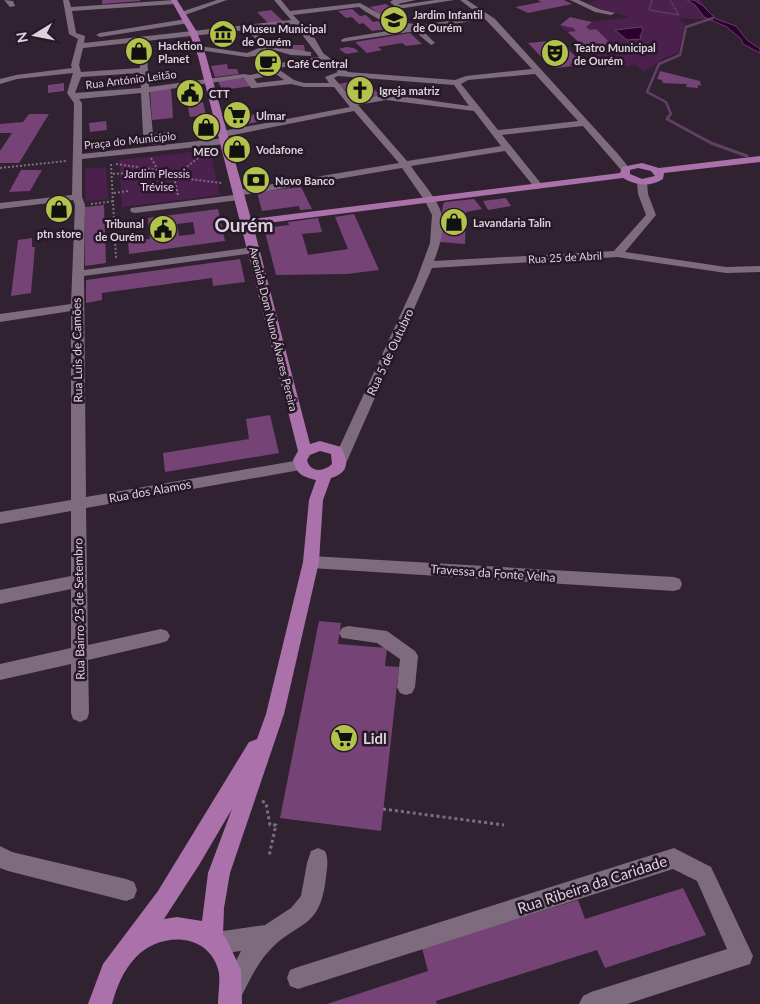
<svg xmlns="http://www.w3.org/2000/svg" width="760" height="1004" font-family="Lato,sans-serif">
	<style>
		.green { fill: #4c204d }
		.water { fill: #2e0031; stroke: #623f64 }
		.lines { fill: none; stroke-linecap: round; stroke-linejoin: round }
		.stream-far1 { stroke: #623f64; stroke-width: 2.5 }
		.stream { stroke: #623f64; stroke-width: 3 }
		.building { fill: #754376; fill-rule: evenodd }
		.minor-tunnel { stroke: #4b3c4b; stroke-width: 10; stroke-dasharray: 10 5; stroke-linecap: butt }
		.path-far2 { stroke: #7b6f7b; stroke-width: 1; stroke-dasharray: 1 1; stroke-linecap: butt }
		.path-far1 { stroke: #7b6f7b; stroke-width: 2; stroke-dasharray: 2 2; stroke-linecap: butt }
		.path { stroke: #7b6f7b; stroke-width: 3; stroke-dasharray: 3 3; stroke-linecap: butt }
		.minor { fill: #7e6c7e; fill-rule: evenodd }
		.major { fill: #aa71ab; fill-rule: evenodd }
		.labels { text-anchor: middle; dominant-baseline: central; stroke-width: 5; stroke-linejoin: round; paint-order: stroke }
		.far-poi-label { font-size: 11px; font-weight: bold; fill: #dcd2dc; stroke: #271827; text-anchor: start }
		.far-street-label { font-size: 11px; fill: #dcd2dc; stroke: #271827 }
		.far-park-label { font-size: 11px; fill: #f8caf8; stroke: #271827 }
		.street-label { font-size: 12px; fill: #dcd2dc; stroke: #271827 }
		.near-poi-label { font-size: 15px; font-weight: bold; fill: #dcd2dc; stroke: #271827; text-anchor: start }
		.near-street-label { font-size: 15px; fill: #dcd2dc; stroke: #271827 }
		.far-town-label { font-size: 19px; font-weight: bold; fill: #dcd2dc; stroke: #271827 }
	</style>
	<rect width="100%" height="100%" fill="#312231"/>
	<g class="green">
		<path d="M596,0h104l15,20 -37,-2 7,6 -7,29 -14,5 -20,14 -8,-7 -28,4 -48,-43 10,-8 21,4 39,-5 -32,-9 -9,-5z"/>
		<path d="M210,150l10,45 -98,12 -3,-47z"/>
		<path d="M106,167l2,32 -22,2 -1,-32z"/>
	</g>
	<g class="water">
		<path d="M687,0h7l8,5 14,14 20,7 11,14 13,9v4l-17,-9 -2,-5 -14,-12 -23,-10 -9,-12z"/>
		<path d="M641,27l2,3 -3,6 1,3 -14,1 -12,-10z"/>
	</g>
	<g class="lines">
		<path class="stream-far1" d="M668,117l3,-3 -5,-12 -19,-10 12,-28 21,-9 6,-28 27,-9"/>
		<path class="stream" d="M669,116l-2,3 44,24 36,13"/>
	</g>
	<g class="building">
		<path d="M102,0h38v1l-38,3z"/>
		<path d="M538,0h26l8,4 -44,9 -13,-6 26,-5z"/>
		<path d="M386,4l16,12 -16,3 -16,-12z"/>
		<path d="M352,9l8,7 6,-1 7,7 5,-1 9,8 -15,2 -9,-8 -4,1 -7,-7 -6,1 -8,-7z"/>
		<path d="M271,10l12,11 -15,2 -11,-11z"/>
		<path d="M570,17l22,5 -6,5 4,3 6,-1 17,17 -28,2 -17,-16 8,-1 -3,-3 -13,-3z"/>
		<path d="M226,30l4,8 -10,1 -4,-8z"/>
		<path d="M410,33l12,11 -16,2 -4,-3 -24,4 4,3 -15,3 -12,-11z"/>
		<path d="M549,41l8,5 7,-1 16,16 -10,3 2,2 -15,2 -9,-4 -20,-21z"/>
		<path d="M293,45h11l1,6h-14z"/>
		<path d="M346,47l8,1 5,4 -13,2 -7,-5z"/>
		<path d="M227,64l1,5h9l2,5 -24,3 -4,-11z"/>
		<path d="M660,71l40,10 1,5 -3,-1v3l-12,-1 1,-3 -24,-1 -1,-3 -5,-1z"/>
		<path d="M247,78l5,8 -30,4 -4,-9z"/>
		<path d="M360,80l5,2 17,14 -23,5 -21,-17z"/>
		<path d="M64,83v8l-16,2v-8z"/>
		<path d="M200,85l2,13 -21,2 -2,-13z"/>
		<path d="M171,87l2,31 -21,2 -2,-29z"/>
		<path d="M203,102l3,13 -16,2 -3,-13z"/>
		<path d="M243,104l4,12 8,-2 3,8 -22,4 -6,-8 -2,-12z"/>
		<path d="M29,114h20l-30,49h-19v-12l12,-18h-12v-9l23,-2z"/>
		<path d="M106,121l1,9 -17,2 -1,-9z"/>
		<path d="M170,131l1,11 -21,3v-11z"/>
		<path d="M21,170h21l-12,21 -21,1z"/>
		<path d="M301,187l11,22 -12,1 -1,-4 -37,5 -5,-19z"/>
		<path d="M506,198l5,8 -23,4 -5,-9z"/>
		<path d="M474,199l8,10 -16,3 -1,32 -25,-2 3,-28h9l-10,-1 1,-9 2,-2z"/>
		<path d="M104,205l2,58 -21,3v-59z"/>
		<path d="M218,209l7,32 -96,13 -1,-13 22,-2 -2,-21zM193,222l2,12 -16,2 -2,-12z"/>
		<path d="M354,214l25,56 -32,4 -71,1 -12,-47 25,-3 -1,-3 30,-4 4,14 -20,2 6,21 40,-6 -13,-32z"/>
		<path d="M32,238v9h3l-4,46 -20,3 7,-56z"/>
		<path d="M240,259l5,23 -32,4 -1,-8 -110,15v7l-16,3v-23z"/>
		<path d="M270,415l9,38 -114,19 -2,-19 86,-14 -3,-20z"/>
		<path d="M319,621l22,2 -3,21 49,4 -2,18 14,1 -18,164 -101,-13z"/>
		<path d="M683,888l23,47 -101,33 -8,-18 -161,51 1,3h-110l101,-33 -6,-23 156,-48 7,19z"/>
	</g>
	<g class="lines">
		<path class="minor-tunnel" d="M148,134v11"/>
		<path class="path-far2" d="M652,0l-3,10 30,5 -9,-15"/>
		<g class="path-far1">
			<path d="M151,158l7,12 16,7 28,-22"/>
			<path d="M111,164l5,94"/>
			<path d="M116,164l42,6"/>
			<path d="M0,168l66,-7"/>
			<path d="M113,174l14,-1"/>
			<path d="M114,193l14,-2"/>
			<path d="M178,195l-4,-18 48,6"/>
			<path d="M91,204l23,-3"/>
		</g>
		<g class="path">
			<path d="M262,801l4,2 4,22h6l-7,31"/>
			<path d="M383,809l121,16"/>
		</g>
		<g class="minor">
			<path d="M4,0l9,1 2,5 -5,1z"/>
			<path d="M63,0h6l2,7 103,-7 4,2 -3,2 -103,7 4,22 9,3 -1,7 207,-23 -17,-20h7l9,11 70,-8 33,18 28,4 60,-9 -21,-16h7l28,19 123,135 12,15 -2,2h-6l-39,-45 -81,9 41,51 -5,3 -3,-1 -30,-37 -94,15c8,13 29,35 31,50 3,14 -3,32 -8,45l180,-10 32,-36 -8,-21 -1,-12 5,-3 5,3 1,12 8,21 -31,37 101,15 34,-1v6l-34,1 -109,-16 -185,11 -85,193 -2,4 -5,1 -5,-1 -2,-4 83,-180 14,-38 2,-28 -7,-14 -23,-33 -159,27v4l-4,1 -104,13 -4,-1 -1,-2 1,-2 103,-13v-4l4,-1 161,-27 -45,-52 -131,26 -5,-3 5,-3 127,-24 -16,-20h-30l-13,-3 -37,4h-3l-7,-10 -95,14 4,42 -5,3 -5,-3 -2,-41 -62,6 3,4v51l143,-16 5,3 -5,3 -143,15v38l3,8 -1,65 170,-23 5,3 -5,3 -170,23 2,221 214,-37 5,1 2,4 -2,4 -5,1 -214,38 2,137 73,-16 6,2 3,5 -3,5 -6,2 -73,17 1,53 -2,6 -7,3 -7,-3 -2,-6v-49l-71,16v-16l71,-16v-59l-71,15v-14l71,-14v-65l-71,13v-12l71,-12v-189l-71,11v-8l71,-10 4,-99 -2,-5 -73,9v-6l72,-8 2,-92 -7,-10 6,-20 -56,6 -17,5v-5l16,-4 56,-7 -1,-3 7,-26 -9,-5zM359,7c15,11 29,17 47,21l-61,10 -4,2 1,2 67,-10h3v-3l19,16 4,-2 -14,-14 64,-10 47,50 -66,7 -11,4 -107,-8 -25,-19 -9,-16 -21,-22zM294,24l25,33 -40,6 -17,-10 8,-4 21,6 20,1v-4c-22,-4 -42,-4 -58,-23zM246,30l18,16 -17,7 -48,-7 -4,2 4,2 48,7 8,-1 23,12 46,-7 14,11 -13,5 4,6h-25l-10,-3 -16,-11 -28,6 -6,-1 -95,13 -3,-46zM138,42l2,26 -59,4 -2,-7 4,-17zM140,73l1,15 -66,5 6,-16zM276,74l8,6 -27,3 -3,-4zM535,74l43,47 -80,9 -37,-46 7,-4zM338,76l116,9 15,21 -83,-12 -32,7 -20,-23zM386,100l88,11 27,35 -94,15 -49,-56z"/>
			<path d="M217,0h10l-42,15 -7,-2z"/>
			<path d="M393,0h23l-18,4 2,1 35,-5h19l-56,9 -8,-7z"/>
			<path d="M570,0h9l20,9 16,4 -4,2 -16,-3z"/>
			<path d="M186,19h3v4l-89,14 -4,-2 4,-2z"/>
			<path d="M311,556l363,21 6,2 2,5 -2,5 -6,2 -363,-23 -6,-1 -2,-5 2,-5z"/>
			<path d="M348,626l39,5 28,20 3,5 -3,31 -3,6 -6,2 -6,-2 -3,-6 3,-28 -23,-16 -35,-5 -3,-5 3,-5z"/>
			<path d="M0,846l12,6 114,27 8,3 3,8 -3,8 -8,3 -118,-30 -8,-3z"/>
			<path d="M318,848l7,3c4,9 2,16 1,26 -6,54 -27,42 -57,74 -12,13 -20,30 -28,46l-8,3 -8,-3 -3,-8 19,-38 -25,3 -8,-3 -3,-8 3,-8 8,-3 49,-7 26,-17 10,-12 6,-33 4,-12z"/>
			<path d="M674,848l37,19 42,89 -3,8 -123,40h-48l4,-8 8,-4 136,-43 -30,-68 -24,-12 -375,120 -8,-3 -3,-8 3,-8 8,-3z"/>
		</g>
		<path class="major" d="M171,0h6l20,32 9,24 45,163 369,-46 2,-6 20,-4 17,5 101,-12v6l-96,11 -1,6c-13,8 -27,7 -40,-1l-370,47 57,219 10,-3 21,6c8,14 8,26 -10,31l-8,22 -4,62 -35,152 -54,159 -6,35 -1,27 3,3 15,32 1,34h-24c0,-11 3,-25 0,-35 -11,-37 -58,-37 -82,-12 -13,14 -19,29 -24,47h-24l15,-40 55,-73 91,-149 8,-3 9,-25 37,-152 6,-62 7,-20c-13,-3 -20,-6 -23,-20l5,-9 -100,-395 -9,-24zM638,168l13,3 4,5 -13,3 -12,-5v-4zM320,451l11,3 1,10c-8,8 -22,9 -25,-4l3,-5zM232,809l-24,64 -6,48 -25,-4 -13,2 35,-54z"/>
	</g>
	<defs>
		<g id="school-disc" transform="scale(1.4375)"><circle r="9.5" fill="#b3c24b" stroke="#271827"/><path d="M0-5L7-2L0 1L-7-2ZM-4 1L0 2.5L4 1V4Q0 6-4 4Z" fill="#111"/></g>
		<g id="museum-disc" transform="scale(1.4375)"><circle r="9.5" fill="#b3c24b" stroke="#271827"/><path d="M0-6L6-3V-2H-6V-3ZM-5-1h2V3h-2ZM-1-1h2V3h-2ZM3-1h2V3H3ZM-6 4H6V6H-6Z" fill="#111"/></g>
		<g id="shop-disc" transform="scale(1.4375)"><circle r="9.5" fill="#b3c24b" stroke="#271827"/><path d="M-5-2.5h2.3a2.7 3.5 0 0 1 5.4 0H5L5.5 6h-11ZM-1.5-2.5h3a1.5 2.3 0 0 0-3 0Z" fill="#111"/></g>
		<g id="theatre-disc" transform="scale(1.4375)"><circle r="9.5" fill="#b3c24b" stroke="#271827"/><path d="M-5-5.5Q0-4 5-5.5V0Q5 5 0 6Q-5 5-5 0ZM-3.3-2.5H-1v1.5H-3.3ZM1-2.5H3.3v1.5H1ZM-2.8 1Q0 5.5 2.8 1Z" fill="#111"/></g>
		<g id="cafe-disc" transform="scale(1.4375)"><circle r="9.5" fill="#b3c24b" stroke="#271827"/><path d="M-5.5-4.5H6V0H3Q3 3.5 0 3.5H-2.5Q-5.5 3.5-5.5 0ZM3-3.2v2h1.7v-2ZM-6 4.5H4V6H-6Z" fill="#111"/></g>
		<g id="church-disc" transform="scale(1.4375)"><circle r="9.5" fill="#b3c24b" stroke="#271827"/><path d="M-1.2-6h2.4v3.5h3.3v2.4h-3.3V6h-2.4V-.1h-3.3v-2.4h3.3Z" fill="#111"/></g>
		<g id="civic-disc" transform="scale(1.4375)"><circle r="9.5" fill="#b3c24b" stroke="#271827"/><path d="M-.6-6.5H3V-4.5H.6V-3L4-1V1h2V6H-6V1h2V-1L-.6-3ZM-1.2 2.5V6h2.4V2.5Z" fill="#111"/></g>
		<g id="supermarket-disc" transform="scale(1.4375)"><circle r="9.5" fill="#b3c24b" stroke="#271827"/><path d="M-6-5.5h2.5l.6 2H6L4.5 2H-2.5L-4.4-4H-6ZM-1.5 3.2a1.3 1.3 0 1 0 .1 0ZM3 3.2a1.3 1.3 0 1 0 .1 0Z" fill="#111"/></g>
		<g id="bank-disc" transform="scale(1.4375)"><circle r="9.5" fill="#b3c24b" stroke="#271827"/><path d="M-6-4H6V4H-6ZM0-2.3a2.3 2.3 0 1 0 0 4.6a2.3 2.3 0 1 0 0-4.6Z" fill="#111"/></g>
	</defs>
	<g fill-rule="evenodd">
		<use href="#school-disc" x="394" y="20"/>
		<use href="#museum-disc" x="223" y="34"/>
		<use href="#shop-disc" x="139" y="51"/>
		<use href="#theatre-disc" x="555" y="53"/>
		<use href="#cafe-disc" x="268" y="63"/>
		<use href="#church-disc" x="360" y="90"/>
		<use href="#civic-disc" x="190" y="93"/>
		<use href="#supermarket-disc" x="237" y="115"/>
		<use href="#shop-disc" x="206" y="127"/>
		<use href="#shop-disc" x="237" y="149"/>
		<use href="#bank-disc" x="256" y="180"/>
		<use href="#shop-disc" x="59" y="209"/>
		<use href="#shop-disc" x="454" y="222"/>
		<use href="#civic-disc" x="163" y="229"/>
		<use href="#supermarket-disc" x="344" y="738"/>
	</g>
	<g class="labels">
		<g class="far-poi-label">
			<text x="413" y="14">Jardim Infantil<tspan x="413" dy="13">de Ourém</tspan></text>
			<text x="242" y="28">Museu Municipal<tspan x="242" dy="13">de Ourém</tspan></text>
			<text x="158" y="45">Hacktion<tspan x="158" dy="13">Planet</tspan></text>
			<text x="574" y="47">Teatro Municipal<tspan x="574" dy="13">de Ourém</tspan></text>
			<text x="287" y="63">Café Central</text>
			<text x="379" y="90">Igreja matriz</text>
			<text x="209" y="93">CTT</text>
			<text x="256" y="115">Ulmar</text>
			<text x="256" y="149">Vodafone</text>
			<text x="206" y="151" text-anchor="middle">MEO</text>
			<text x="275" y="180">Novo Banco</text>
			<text x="473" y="222">Lavandaria Talin</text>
			<text x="144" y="223" text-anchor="end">Tribunal<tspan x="144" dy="13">de Ourém</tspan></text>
			<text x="59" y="233" text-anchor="middle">ptn store</text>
		</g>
		<g class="far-street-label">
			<text transform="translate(131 79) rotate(-7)">Rua António Leitão</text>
			<text transform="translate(130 140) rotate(-6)">Praça do Município</text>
			<text transform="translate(565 257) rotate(-3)">Rua 25 de Abril</text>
			<text transform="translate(274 329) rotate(76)">Avenida Dom Nuno Álvares Pereira</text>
		</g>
		<g class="far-park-label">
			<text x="157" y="173">Jardim Plessis<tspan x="157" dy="13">Trévise</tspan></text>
		</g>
		<g class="street-label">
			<text transform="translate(77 350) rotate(-91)">Rua Luis de Camões</text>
			<text transform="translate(390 352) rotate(-65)">Rua 5 de Outubro</text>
			<text transform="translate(150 491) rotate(-10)">Rua dos Alamos</text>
			<text transform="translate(493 573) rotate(4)">Travessa da Fonte Velha</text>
			<text transform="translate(79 609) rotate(-91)">Rua Bairro 25 de Setembro</text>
		</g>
		<g class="near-poi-label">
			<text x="363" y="738">Lidl</text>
		</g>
		<g class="near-street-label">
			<text transform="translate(592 884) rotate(-18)">Rua Ribeira da Caridade</text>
		</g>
		<g class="far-town-label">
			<text x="244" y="224">Ourém</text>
		</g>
	</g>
	<g transform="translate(35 35) rotate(260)" stroke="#271827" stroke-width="4" paint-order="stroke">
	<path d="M0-4L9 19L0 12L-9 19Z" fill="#dcd2dc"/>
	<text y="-8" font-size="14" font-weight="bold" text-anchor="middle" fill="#dcd2dc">N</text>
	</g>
</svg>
